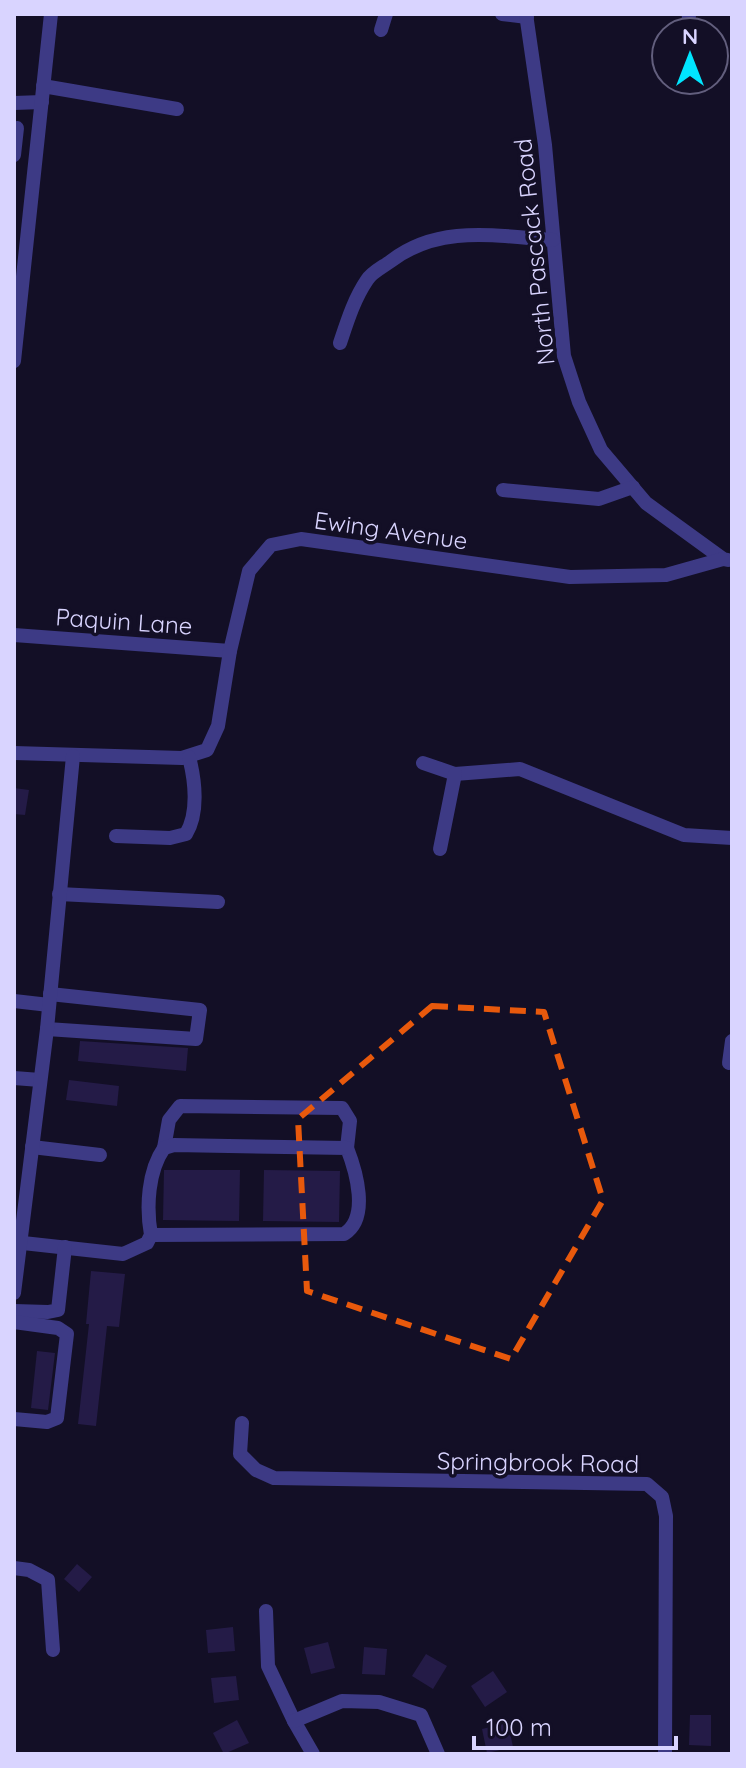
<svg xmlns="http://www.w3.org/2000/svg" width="746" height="1768" font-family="Quicksand,sans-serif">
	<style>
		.building { fill: #241b47 }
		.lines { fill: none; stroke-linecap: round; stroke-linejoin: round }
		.minor { stroke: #3d3a85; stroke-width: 14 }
		.marked { fill: none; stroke: #e8590c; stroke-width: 6; stroke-dasharray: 16 10; stroke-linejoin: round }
		.labels { text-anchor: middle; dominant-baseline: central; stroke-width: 7; stroke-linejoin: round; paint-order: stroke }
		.street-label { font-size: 24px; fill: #d9d4ff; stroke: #130f26 }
	</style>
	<rect width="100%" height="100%" fill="#130f26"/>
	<g class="building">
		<path d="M14,788l15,2 -4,25 -11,-1z"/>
		<path d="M80,1041l108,7 -2,23 -108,-10z"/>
		<path d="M69,1080l50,6 -2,20 -51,-6z"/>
		<path d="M164,1170h76l-1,51 -76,-1z"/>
		<path d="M264,1170l76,1 -1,51 -76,-1z"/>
		<path d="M91,1271l34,3 -6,53 -12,-1 -11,100 -18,-2 11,-100h-3z"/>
		<path d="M37,1351l18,2 -7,57 -17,-2z"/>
		<path d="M77,1564l15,13 -13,15 -15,-13z"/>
		<path d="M233,1627l2,24 -27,2 -2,-23z"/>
		<path d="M328,1642l7,26 -24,6 -7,-26z"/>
		<path d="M364,1647l23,2 -2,26 -23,-1z"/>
		<path d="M426,1654l21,12 -14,23 -21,-13z"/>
		<path d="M493,1671l14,21 -22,15 -14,-21z"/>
		<path d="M236,1676l3,24 -25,3 -3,-25z"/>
		<path d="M690,1715h21v31l-22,-1z"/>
		<path d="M237,1720l12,23 -25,11 -11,-21z"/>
		<path d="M508,1723l5,24 -26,6 -5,-24z"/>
	</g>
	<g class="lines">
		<g class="minor">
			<path d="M502,14l25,3"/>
			<path d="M526,14l19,131 19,211 15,46 22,48 45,53 77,56 5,1"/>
			<path d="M381,30l5,-16"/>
			<path d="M688,32l1,-18"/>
			<path d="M43,86l134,23"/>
			<path d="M14,103l28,-1"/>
			<path d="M14,155l3,-27"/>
			<path d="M340,343c7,-21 14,-44 27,-63 5,-8 16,-13 24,-19 48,-37 105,-25 162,-21"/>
			<path d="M14,361l37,-347"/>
			<path d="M503,490l96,9 34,-12"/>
			<path d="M14,635l216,16"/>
			<path d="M14,753l168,5 25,-8 11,-24 12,-75 19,-80 22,-26 30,-6 269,38 96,-2 57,-16"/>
			<path d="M423,763l32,11 65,-5 164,66 48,3"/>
			<path d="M116,836l54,2 16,-4c13,-21 9,-54 3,-77"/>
			<path d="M440,849l15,-75"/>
			<path d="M59,894l159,8"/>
			<path d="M14,1001l35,4"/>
			<path d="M47,1029l149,10 4,-29 -150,-16"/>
			<path d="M729,1063l3,-22"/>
			<path d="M14,1078l26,2"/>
			<path d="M32,1147l68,8"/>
			<path d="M164,1148l5,-28 11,-14 162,2 8,13 -3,27"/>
			<path d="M14,1242l109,12 24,-11 4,-8 193,-1c26,-16 12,-63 3,-86l-173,-3 -10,3c-16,23 -18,59 -13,87"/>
			<path d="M14,1293l33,-264 26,-273"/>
			<path d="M14,1311l34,1 10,-2 7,-63"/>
			<path d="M14,1322l44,6 9,6 -10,84 -10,4 -33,-3"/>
			<path d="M242,1423l-2,31 16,16 18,8 373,6 15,13 4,19 -1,238"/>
			<path d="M14,1568l15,2 19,10 5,70"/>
			<path d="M266,1611l2,55 26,55 19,33"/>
			<path d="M294,1721l48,-20 37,1 42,13 17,39"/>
		</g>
	</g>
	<path class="marked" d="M432,1006l112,6 59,188 -92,159 -204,-68 -9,-172z"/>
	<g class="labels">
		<g class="street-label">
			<text transform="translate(534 252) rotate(-96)">North Pascack Road</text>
			<text transform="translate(391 530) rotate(8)">Ewing Avenue</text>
			<text transform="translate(124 621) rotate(4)">Paquin Lane</text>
			<text transform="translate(538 1462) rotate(1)">Springbrook Road</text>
		</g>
	</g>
	<rect width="746" height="1768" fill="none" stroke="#d9d4ff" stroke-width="32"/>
	<g transform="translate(690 56)"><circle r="38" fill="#130f26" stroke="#625e7d" stroke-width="2"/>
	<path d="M0-6L14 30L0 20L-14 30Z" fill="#00e5ff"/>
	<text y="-12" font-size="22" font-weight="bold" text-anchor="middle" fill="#d9d4ff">N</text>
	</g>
	<path d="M474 1736v12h202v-12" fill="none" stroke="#d9d4ff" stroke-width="4"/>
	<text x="486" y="1736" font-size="24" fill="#d9d4ff" stroke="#130f26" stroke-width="6" paint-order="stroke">100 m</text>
</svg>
